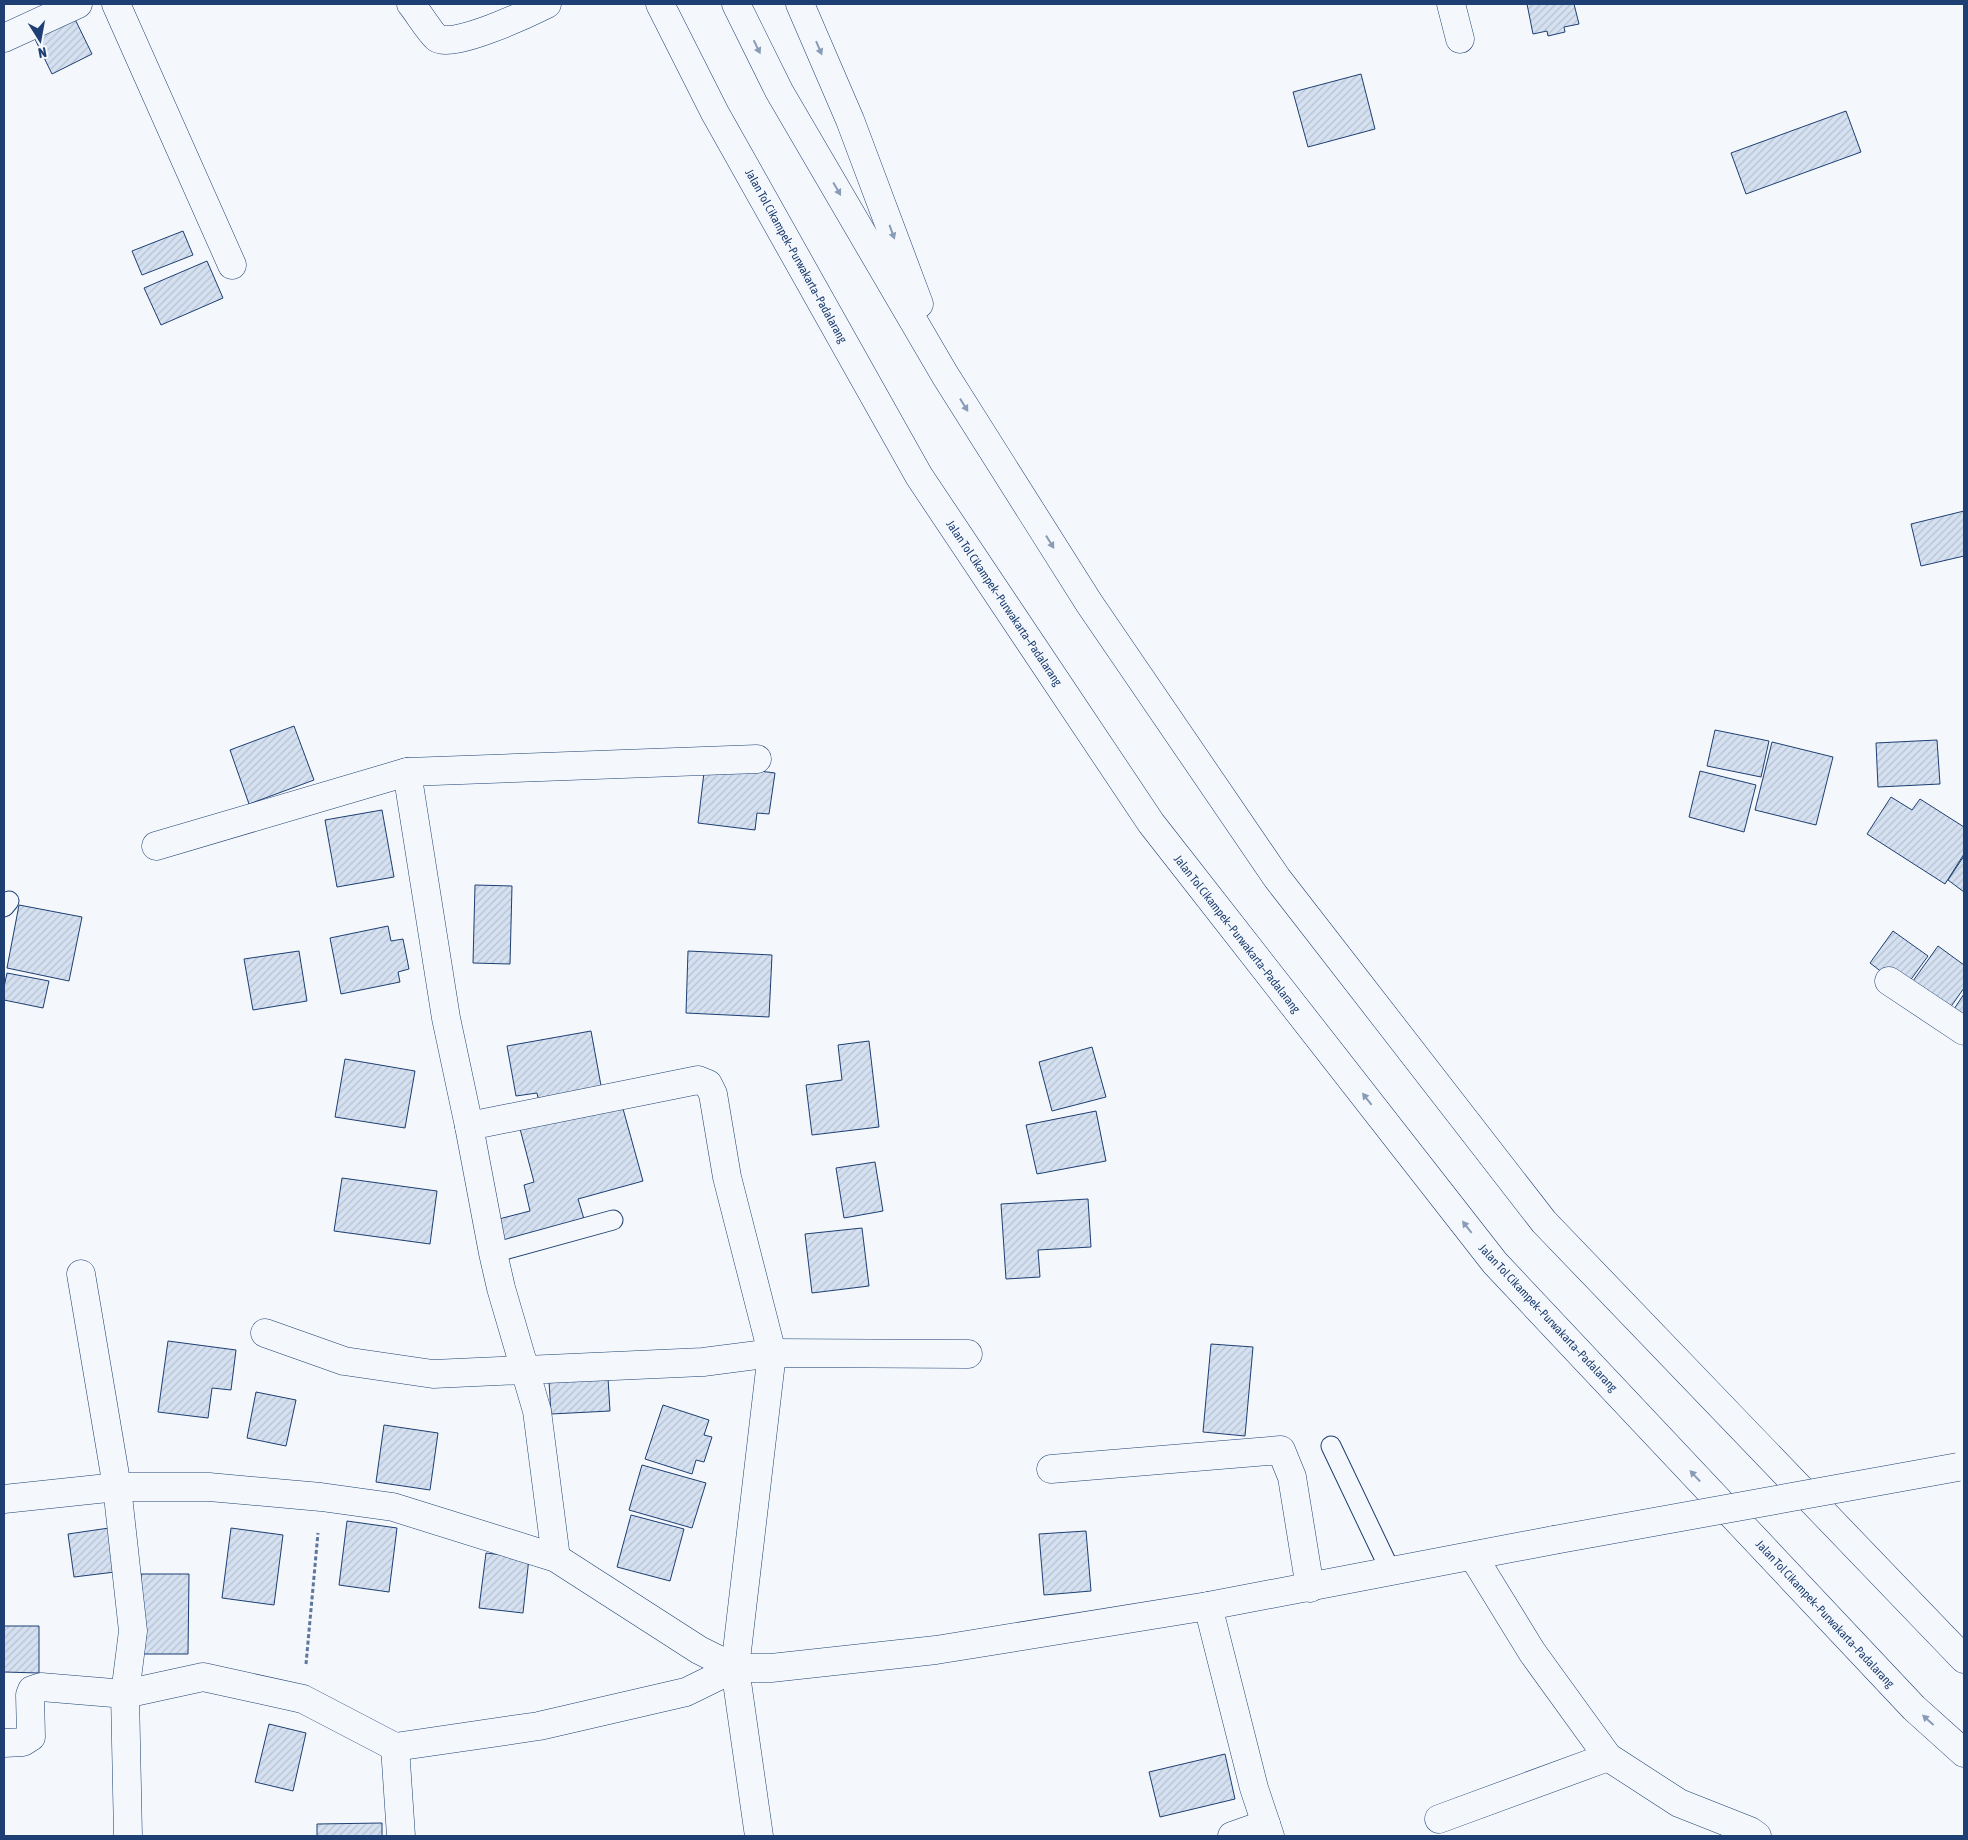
<svg xmlns="http://www.w3.org/2000/svg" width="1968" height="1840" font-family="'Asap Condensed',sans-serif">
	<style>
		.building { fill: url(#building-hatch); stroke: #1d3f73 }
		.lines { fill: none; stroke-linecap: round; stroke-linejoin: round }
		.lane-casing { stroke: #1d3f73; stroke-width: 21 }
		.street-casing { stroke: #1d3f73; stroke-width: 29 }
		.highway-casing { stroke: #1d3f73; stroke-width: 29 }
		.path { stroke: #5e769c; stroke-width: 3; stroke-dasharray: 4 2.5; stroke-linecap: butt }
		.lane { stroke: #f4f7fb; stroke-width: 19 }
		.street { stroke: #f4f7fb; stroke-width: 28 }
		.highway { stroke: #f4f7fb; stroke-width: 28 }
		.street-bridge-casing { stroke: #1d3f73; stroke-width: 29; stroke-linecap: butt }
		.street-bridge { stroke: #f4f7fb; stroke-width: 28 }
		.oneway { fill: #889bb7 }
		.labels { text-anchor: middle; dominant-baseline: central; stroke-width: 4; stroke-linejoin: round; paint-order: stroke }
		.street-label { font-size: 12px; fill: #1d3f73; stroke: #f4f7fb }
	</style>
	<defs>
		<pattern id="building-hatch" width="6" height="6" patternUnits="userSpaceOnUse" patternTransform="scale(1.25)"><rect width="6" height="6" fill="#d5e0f0"/><path d="M-1 1l2-2M0 6l6-6M5 7l2-2" fill="none" stroke="#b6c1d1"/></pattern>
	</defs>
	<rect width="100%" height="100%" fill="#f4f7fb"/>
	<g class="building">
		<path d="M1527,4h47l5,20 -15,3 1,5 -17,4 -1,-5 -14,3z"/>
		<path d="M72,13l20,41 -40,20 -20,-41z"/>
		<path d="M1361,74l14,55 -67,18 -15,-55z"/>
		<path d="M1846,111l15,41 -115,42 -15,-41z"/>
		<path d="M183,231l10,24 -51,20 -10,-24z"/>
		<path d="M207,261l16,37 -62,27 -17,-37z"/>
		<path d="M1964,511v45l-43,10 -10,-42z"/>
		<path d="M294,726l20,54 -65,24 -19,-54z"/>
		<path d="M1715,730l54,11 -8,36 -54,-11z"/>
		<path d="M1937,740l3,44 -62,3 -2,-44z"/>
		<path d="M1772,742l61,15 -17,68 -61,-15z"/>
		<path d="M705,764l70,9 -6,41 -12,-1 -2,17 -57,-7z"/>
		<path d="M1700,771l56,14 -12,47 -55,-15z"/>
		<path d="M1891,797l21,13 8,-11 44,28v27l-19,30 -78,-50z"/>
		<path d="M382,810l12,67 -57,10 -12,-67z"/>
		<path d="M1964,856v36l-16,-12z"/>
		<path d="M475,885l37,1 -2,78 -37,-1z"/>
		<path d="M19,905l63,12 -13,64 -62,-13z"/>
		<path d="M388,926l3,15 12,-2 6,30 -11,3 2,10 -59,12 -11,-56z"/>
		<path d="M1893,931l35,25 -24,33 -34,-26z"/>
		<path d="M1938,946l26,19v23l-19,27 -37,-27z"/>
		<path d="M299,951l8,50 -54,9 -9,-51z"/>
		<path d="M688,951l84,4 -3,62 -83,-4z"/>
		<path d="M7,973l42,8 -6,27 -39,-8v-13z"/>
		<path d="M1964,994v26l-12,-8z"/>
		<path d="M591,1031l11,60 -63,11 -2,-9 -21,3 -9,-50z"/>
		<path d="M869,1041l10,86 -67,8 -6,-50 36,-5 -4,-35z"/>
		<path d="M1092,1047l14,50 -54,14 -13,-49z"/>
		<path d="M345,1059l70,12 -10,57 -70,-11z"/>
		<path d="M620,1098l23,83 -65,18 6,20 -83,22 -6,-21 35,-9 -6,-26 10,-3 -15,-57z"/>
		<path d="M1096,1111l10,50 -69,13 -11,-49z"/>
		<path d="M875,1162l8,49 -39,7 -8,-50z"/>
		<path d="M342,1178l95,13 -7,53 -96,-13z"/>
		<path d="M1088,1199l3,48 -53,3 2,27 -34,2 -5,-75z"/>
		<path d="M862,1228l7,58 -57,7 -7,-59z"/>
		<path d="M168,1341l68,9 -5,40 -19,-2 -4,30 -50,-6z"/>
		<path d="M1211,1344l42,3 -8,89 -42,-4z"/>
		<path d="M608,1378l2,33 -59,3 -2,-33z"/>
		<path d="M256,1392l40,8 -10,46 -39,-8z"/>
		<path d="M663,1405l46,15 -5,15 8,2 -8,25 -8,-2 -4,14 -47,-15z"/>
		<path d="M384,1425l54,8 -8,57 -54,-8z"/>
		<path d="M642,1465l64,18 -14,45 -63,-18z"/>
		<path d="M631,1515l53,14 -14,52 -53,-14z"/>
		<path d="M347,1521l50,7 -8,64 -50,-7z"/>
		<path d="M109,1528l6,44 -41,5 -6,-43z"/>
		<path d="M231,1528l52,7 -9,70 -52,-7z"/>
		<path d="M1086,1531l5,60 -47,4 -5,-61z"/>
		<path d="M486,1553l43,5 -6,55 -44,-5z"/>
		<path d="M141,1574h48l-1,80h-47z"/>
		<path d="M4,1626h35v47l-35,-1z"/>
		<path d="M269,1724l37,9 -13,58 -38,-9z"/>
		<path d="M1225,1754l10,45 -75,18 -11,-45z"/>
		<path d="M382,1823v13h-65v-12z"/>
	</g>
	<g class="lines">
		<g class="lane-casing">
			<g id="lane">
				<path d="M4,907l5,-6"/>
				<path d="M493,1253l120,-33"/>
				<path d="M1331,1446l60,126"/>
			</g>
		</g>
		<g class="street-casing">
			<g id="street">
				<path d="M116,4l116,261"/>
				<path d="M411,4c6,7 20,30 26,34 16,11 92,-25 110,-34"/>
				<path d="M1451,4l9,35"/>
				<path d="M4,38l74,-34"/>
				<path d="M407,772l39,246 23,108 24,127 8,35 36,123 19,147"/>
				<path d="M156,846l251,-74 350,-13"/>
				<path d="M1889,981l75,50"/>
				<path d="M469,1126l229,-46 10,4 5,10 14,83 45,176 -37,315 24,168"/>
				<path d="M81,1274l36,213 16,144 -8,63 3,142"/>
				<path d="M265,1333l79,28 89,13 270,-12 69,-9 196,1"/>
				<path d="M1051,1469l230,-19 11,27 18,111"/>
				<path d="M4,1499l113,-12h92l112,10 72,10 163,51 143,92 36,18h36l165,-18 272,-44 346,-66"/>
				<path d="M1473,1556l59,96 76,105 71,46 71,28 7,5"/>
				<path d="M1208,1606l46,182 16,48"/>
				<path d="M4,1743l19,-1 8,-5 -1,-42 2,-5 9,-3 84,7 78,-17 100,22 92,48 144,-21 147,-34 49,-24"/>
				<path d="M395,1747l6,89"/>
				<path d="M1439,1819l169,-62"/>
				<path d="M1232,1836l34,-12"/>
			</g>
		</g>
		<g class="highway-casing">
			<g id="highway">
				<path d="M660,4l55,109 204,363 232,347 344,440 419,445 50,45"/>
				<path d="M736,4l43,87 166,284 144,228 188,275 267,344 420,437"/>
				<path d="M800,4l50,116 69,184"/>
			</g>
		</g>
		<path class="path" d="M306,1664l12,-131"/>
		<use href="#lane" class="lane"/>
		<use href="#street" class="street"/>
		<use href="#highway" class="highway"/>
		<g class="street-bridge-casing">
			<path id="street-bridge" d="M1554,1540l404,-73"/>
		</g>
		<use href="#street-bridge" class="street-bridge"/>
	</g>
	<defs><path id="oneway-solid" d="M-6-.8H1V-3.2L6.5 0L1 3.2V.8H-6Z" transform="scale(1.25)"/></defs>
	<g class="oneway">
		<use href="#oneway-solid" transform="translate(757 47) rotate(64)"/>
		<use href="#oneway-solid" transform="translate(819 48) rotate(67)"/>
		<use href="#oneway-solid" transform="translate(837 189) rotate(60)"/>
		<use href="#oneway-solid" transform="translate(892 232) rotate(70)"/>
		<use href="#oneway-solid" transform="translate(964 405) rotate(58)"/>
		<use href="#oneway-solid" transform="translate(1050 542) rotate(58)"/>
		<use href="#oneway-solid" transform="translate(1367 1099) rotate(-128)"/>
		<use href="#oneway-solid" transform="translate(1467 1227) rotate(-128)"/>
		<use href="#oneway-solid" transform="translate(1695 1476) rotate(-133)"/>
		<use href="#oneway-solid" transform="translate(1928 1720) rotate(-138)"/>
	</g>
	<g class="labels">
		<g class="street-label">
			<text transform="translate(796 256) rotate(61)">Jalan Tol Cikampek–Purwakarta–Padalarang</text>
			<text transform="translate(1004 603) rotate(56)">Jalan Tol Cikampek–Purwakarta–Padalarang</text>
			<text transform="translate(1237 934) rotate(52)">Jalan Tol Cikampek–Purwakarta–Padalarang</text>
			<text transform="translate(1548 1318) rotate(47)">Jalan Tol Cikampek–Purwakarta–Padalarang</text>
			<text transform="translate(1825 1614) rotate(47)">Jalan Tol Cikampek–Purwakarta–Padalarang</text>
		</g>
	</g>
	<rect width="1968" height="1840" fill="none" stroke="#1d3f73" stroke-width="10"/>
	<g transform="translate(40 40) rotate(169)" stroke="#f4f7fb" stroke-width="4" paint-order="stroke">
	<path d="M0-4L9 19L0 12L-9 19Z" fill="#1d3f73"/>
	<text y="-8" font-size="14" font-weight="bold" text-anchor="middle" fill="#1d3f73">N</text>
	</g>
</svg>
